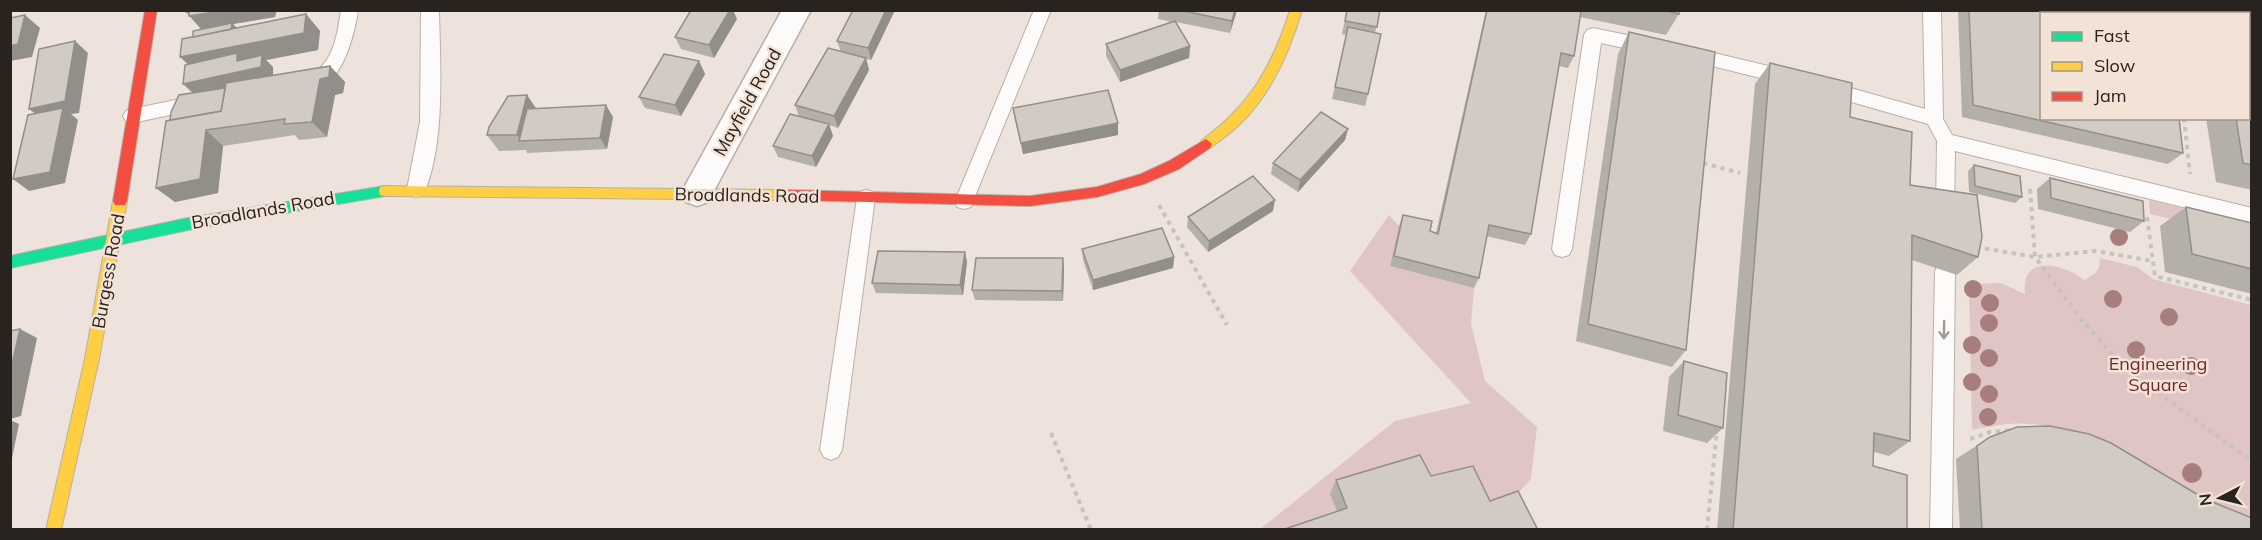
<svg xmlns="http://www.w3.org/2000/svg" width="2262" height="540" font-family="Mulish,sans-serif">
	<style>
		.green { fill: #dfc5c3 }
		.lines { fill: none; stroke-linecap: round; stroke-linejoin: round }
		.lane-casing { stroke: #b8b0aa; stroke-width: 2 }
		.street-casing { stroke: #b8b0aa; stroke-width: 3 }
		.fast-casing { stroke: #b8b0aa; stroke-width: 2 }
		.slow-casing { stroke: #b8b0aa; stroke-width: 2 }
		.jam-casing { stroke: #b8b0aa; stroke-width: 2 }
		.path { stroke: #c6c3c1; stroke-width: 4; stroke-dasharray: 4.5 4.5; stroke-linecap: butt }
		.lane { fill: #fcfbfa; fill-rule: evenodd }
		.street { fill: #fcfbfa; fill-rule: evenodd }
		.fast { fill: #16e098; fill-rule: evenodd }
		.slow { fill: #ffcf43; fill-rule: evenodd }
		.jam { fill: #f24e42; fill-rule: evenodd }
		.tree { fill: #a87d7e }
		.wall { fill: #b4afa9 }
		.shaded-wall { fill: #928e89 }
		.building { fill: #d1cbc4; stroke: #928e89; stroke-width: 1.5 }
		.oneway { stroke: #9d9a97 }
		.labels { text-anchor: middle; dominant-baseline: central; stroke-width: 5; stroke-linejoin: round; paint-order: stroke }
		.street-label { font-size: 18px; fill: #29231f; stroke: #f3e2d6 }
		.park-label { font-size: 18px; fill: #702932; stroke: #f3e2d6 }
	</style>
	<rect width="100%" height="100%" fill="#ede3dc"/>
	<g class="green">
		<path d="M2149,200l102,25v14l-101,-25z"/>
		<path d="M1389,215l10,11 -9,40 84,22 -3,36 14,57 52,46 -6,52 -24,26 -176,-11 10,27 -26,8 -56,1 136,-109 76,-18 -121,-132z"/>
		<path d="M2100,258l37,9 16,12 98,26v217l-182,-90c-42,-12 -55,-10 -97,-2l-3,-146 32,-1 24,11c-5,-40 38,-31 59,-14 12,-6 16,-9 16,-22z"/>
	</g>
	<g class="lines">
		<g class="lane-casing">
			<g id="lane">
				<path d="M341,10h17c-3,24 -19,89 -54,77l-3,-5c4,-7 12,-8 19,-14 15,-14 18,-38 21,-58z"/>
				<path d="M421,10h18c1,53 7,137 -16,185l-7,2 -7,-2 -2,-6 13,-67z"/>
				<path d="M1034,10h17l-78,191 -2,6 -7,2 -7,-2 -2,-6z"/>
				<path d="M1923,10h18l2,109 9,16 300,73v16l-297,-73 -1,61 -2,6 -7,2 -7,-2 -2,-6 1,-71 -9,-17 -108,-31 -3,-5 3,-5 6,-2 99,28z"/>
				<path d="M1593,28l58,12 6,2 3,5 -3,5 -6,2 -50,-11 -29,206 -3,6 -7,2 -7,-2 -3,-6 32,-214 3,-5z"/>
				<path d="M1689,47l100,24 6,2 3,5 -3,5 -6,2 -106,-26 -3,-5 3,-5z"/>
				<path d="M199,95l6,2 3,5 -3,5 -6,2 -67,14 -6,-2 -3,-5 3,-5 6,-2z"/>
				<path d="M866,190l7,2 2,6 -33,252 -4,7 -7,3 -7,-3 -4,-7 37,-252 2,-6z"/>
				<path d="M1945,263l7,2 3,6 -3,259h-22l5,-259 3,-6z"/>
			</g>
		</g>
		<g class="street-casing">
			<path id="street" d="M782,10h29l-103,192 -11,4 -11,-4 -5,-9 5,-9z"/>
		</g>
		<g class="fast-casing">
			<path id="fast" d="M385,186l5,1 1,4 -1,4 -5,1 -197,34 -178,38v-12l178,-38z"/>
		</g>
		<g class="slow-casing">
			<g id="slow">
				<path d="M1290,10h12c-15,50 -37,98 -80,129 -7,5 -12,12 -20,9l-2,-4 2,-4c48,-35 70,-73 88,-130z"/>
				<path d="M385,186l405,4 5,1 2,4 -2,4 -5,1 -405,-4 -5,-1 -1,-4 1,-4z"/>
				<path d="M120,196l5,1 2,4 -28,158 -38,171h-15l39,-171 28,-158 2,-4z"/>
			</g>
		</g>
		<g class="jam-casing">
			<g id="jam">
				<path d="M145,10h12l-30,191 -2,4h-10l-2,-4z"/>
				<path d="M1206,139l6,5 -2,4 -31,21 -35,15 -47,13 -67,9 -240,-6 -5,-1 -2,-4 2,-4 5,-1 240,6 67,-9 44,-13 28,-13z"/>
			</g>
		</g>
		<g class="path">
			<path d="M2184,118l6,56"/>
			<path d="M1703,163l37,10"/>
			<path d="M2030,189l5,68 46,62 46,51 125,91"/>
			<path d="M1159,205l68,120"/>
			<path d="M2147,217l8,59 97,24"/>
			<path d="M1976,247l59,10 60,-6 58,10"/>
			<path d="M1051,433l40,97"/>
			<path d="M1970,439l20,-7 22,-2"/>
			<path d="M1707,530l10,-101"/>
		</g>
		<use href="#lane" class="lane"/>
		<use href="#street" class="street"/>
		<use href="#fast" class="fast"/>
		<use href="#slow" class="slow"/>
		<use href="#jam" class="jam"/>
	</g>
	<g class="tree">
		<circle cx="2119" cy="237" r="9"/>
		<circle cx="1973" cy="289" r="9"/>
		<circle cx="2113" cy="299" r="9"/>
		<circle cx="1990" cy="303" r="9"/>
		<circle cx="2169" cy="317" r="9"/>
		<circle cx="1989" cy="323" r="9"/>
		<circle cx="1972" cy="345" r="9"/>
		<circle cx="2136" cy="350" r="9"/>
		<circle cx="1989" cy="358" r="9"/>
		<circle cx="2191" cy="366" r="9"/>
		<circle cx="1972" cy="382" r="9"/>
		<circle cx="1989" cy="394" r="9"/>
		<circle cx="1988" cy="417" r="9"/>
		<circle cx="2192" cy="473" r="10"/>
	</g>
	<g class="wall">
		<path d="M895,10l-24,50 -5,-1 3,11 -31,58 -9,-3 4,11 -17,31 -38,-10 -5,-11 26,-29 -4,-12 46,-53 -4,-11z"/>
		<path d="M1159,10h78l-7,23 -54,-11 14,24 -1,12 -69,24 -14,-26v-12l66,-22 -14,-3z"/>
		<path d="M1347,10h33l-5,23 -7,61 -3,12 -33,-7 15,-64 -5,-1z"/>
		<path d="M1486,10h193v4l-13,21 -86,-18 -6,39 -6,12 -9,-2 -28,168 -6,11 -39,-9 -7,42 -5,10 -84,-22 9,-40 4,-11 27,16 6,2z"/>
		<path d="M1958,10h160l-76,4v104l141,35 -15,11 -206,-47z"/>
		<path d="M186,12l89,5 -42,7 4,4 69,-14 14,17 -2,19 -52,10 7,7v8l57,-9 15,16 -2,11 -8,2 -8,42 -28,3 -4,-5 -72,11 -5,47 -43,9 -19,-14 14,-68 23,-27 -6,-29 6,-27 23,-11 -15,3z"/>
		<path d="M737,19l-23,39 -33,-9 -6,-12z"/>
		<path d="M2252,24v166l-36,-8 -10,-64h42z"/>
		<path d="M1629,32l57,318 -14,17 -96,-26 42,-287z"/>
		<path d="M699,61l6,13 -24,42 -36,-8 -6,-11z"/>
		<path d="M1770,63l80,54 60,68 68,72 -21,18 -45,-15 -2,181 -21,15 -15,-4 -1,14 34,64h-190l38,-446z"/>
		<path d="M1013,108l105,27 -95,19 -8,-34z"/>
		<path d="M613,117l-6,32 -80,4 -1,-3 -27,1 -12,-16z"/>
		<path d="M1348,129l-3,11 -47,52 -27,-18 2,-11z"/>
		<path d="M1974,165l48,32 -7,6 -46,-11 -1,-21z"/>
		<path d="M2050,178l94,43 -14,11 -92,-23 -1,-20z"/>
		<path d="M2186,207l66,16v71l-87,-22 -5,-46z"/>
		<path d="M1273,211l-65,41 -21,-25 1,-10z"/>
		<path d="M1082,249l92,8 -1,11 -80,22 -10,-30z"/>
		<path d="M965,252l2,10 -4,33 -87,-2 -4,-10z"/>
		<path d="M1064,269l-1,32 -88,-1 -3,-10z"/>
		<path d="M1684,361l39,67 -16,15 -44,-12 6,-54z"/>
		<path d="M1990,437l215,62 47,31h-292l-4,-71z"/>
		<path d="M1431,476l107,54 -201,-19 -7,-17 6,-14z"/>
	</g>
	<g class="shaded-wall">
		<path d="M227,10h50l-2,7 -42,7 5,6 68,-16 14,17 -2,19 -52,10 7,7v12l-67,51 17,16 -5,47 -43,9 -19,-14 40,-92 -13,-12 14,-11 -17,-16 52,-33 -31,5 -15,-17z"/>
		<path d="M730,10h3l4,9 -23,39 -5,-13z"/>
		<path d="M886,10h9l-24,50 -3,-12z"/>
		<path d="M1235,10h2l-7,23 2,-12z"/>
		<path d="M25,15l15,13 -8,29 -22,4v-15z"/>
		<path d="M75,41l13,12 -9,60 -8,1 7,6 -13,63 -36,8 -16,-12 31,-59 -15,-11z"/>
		<path d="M1190,46l-1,12 -69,24v-12z"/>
		<path d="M866,58l3,12 -31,58 -4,-12z"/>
		<path d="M699,61l6,13 -24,42 -6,-11z"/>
		<path d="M330,66l15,16 -2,11 -8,2 -8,42 -15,-15 8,-43z"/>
		<path d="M527,95l11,16 -17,30 -4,-6z"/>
		<path d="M606,105l7,12 -6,32 -7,-11z"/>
		<path d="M1118,123v12l-95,19 -2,-11z"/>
		<path d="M829,124l4,12 -17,31 -4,-11z"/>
		<path d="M1348,129l-3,11 -47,52 2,-12z"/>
		<path d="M1275,200l-2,11 -65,41 1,-11z"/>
		<path d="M965,252l2,10 -4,33 -3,-10z"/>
		<path d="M1174,257l-1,11 -80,22v-10z"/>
		<path d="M1063,258l1,11 -1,32 -1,-10z"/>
		<path d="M20,329l17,9 -16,78 -11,3v-46z"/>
		<path d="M10,420l9,4 -9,44z"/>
	</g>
	<g class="building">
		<path d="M186,10h41l-38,6v-4h-3z"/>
		<path d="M691,10h39l-21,35 -34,-8z"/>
		<path d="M853,10h33l-18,38 -31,-7z"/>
		<path d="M1179,10h56l-3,11z"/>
		<path d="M1347,10h33l-3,17 -32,-6z"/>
		<path d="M1487,10l94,1 -7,45 -13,-3 -30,181 -42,-9 -10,53 -85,-22 9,-41 29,6 -2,10 8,3z"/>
		<path d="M1663,10h16v4z"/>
		<path d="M1969,10h149l14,4h-90v104h137l4,35 -210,-48z"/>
		<path d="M306,14l-2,19 -124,24 2,-18z"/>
		<path d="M25,15l-7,29 -8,2v-28z"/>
		<path d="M1175,21l15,25 -70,24 -14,-26z"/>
		<path d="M232,23l-1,6 -38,8v-6z"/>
		<path d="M2248,23l4,1v141l-9,-2 -7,-45h12z"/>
		<path d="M1348,27l33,7 -13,60 -33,-7z"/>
		<path d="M1629,32l86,20 -29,298 -98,-26z"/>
		<path d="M75,41l-10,60 -36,8 10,-60z"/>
		<path d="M828,48l38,10 -32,58 -39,-11z"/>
		<path d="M237,53v8l25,-6 -1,12 -78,17 2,-19z"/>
		<path d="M664,54l35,7 -24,44 -36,-8z"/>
		<path d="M1770,63l82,20 -2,34 62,15 -2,53 67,10 5,42 -4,20 -66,-22 -2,206 -36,-8 -1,33 34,9v55h-174z"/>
		<path d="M330,66l-1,11 -9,2 -8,43 -28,2 1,-5 -79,11 -6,49 -44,9 10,-67 55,-10 5,-28z"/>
		<path d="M225,88l-4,23 -51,9 1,-8 8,-17z"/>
		<path d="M1108,90l10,33 -97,20 -8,-35z"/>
		<path d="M527,95l-10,40h-30l2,-8 19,-31z"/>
		<path d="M606,105l-6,33 -81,3 8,-32z"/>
		<path d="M63,108l-13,64 -37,7 15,-64z"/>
		<path d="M1321,112l27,17 -48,51 -27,-17z"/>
		<path d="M790,114l39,10 -17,32 -39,-10z"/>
		<path d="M1974,165l46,11 2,21 -47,-11z"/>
		<path d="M1253,176l22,24 -66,41 -21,-24z"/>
		<path d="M2050,178l93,23 1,20 -93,-23z"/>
		<path d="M2186,207l66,16v46l-60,-15z"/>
		<path d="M1162,228l12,29 -81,23 -11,-31z"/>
		<path d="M878,251l87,1 -5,33 -88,-2z"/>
		<path d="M976,258h87l-1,33 -90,-1z"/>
		<path d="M20,329l-10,44v-42z"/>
		<path d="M1684,361l43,12 -4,55 -45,-13z"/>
		<path d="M2050,426l39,8 22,9 94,56 47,19v12h-270l-5,-84 13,-9 27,-10z"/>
		<path d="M1420,455l11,21 42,-10 17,35 28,-10 20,39h-256l65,-22 -11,-28z"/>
	</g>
	<defs><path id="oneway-shaft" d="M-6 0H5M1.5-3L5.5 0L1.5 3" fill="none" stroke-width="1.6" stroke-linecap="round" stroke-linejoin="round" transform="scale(1.5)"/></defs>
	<use class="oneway" href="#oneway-shaft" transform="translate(1944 330) rotate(91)"/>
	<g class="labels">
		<g class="street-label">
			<text transform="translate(747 102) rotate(-61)">Mayfield Road</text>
			<text transform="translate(747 195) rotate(1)">Broadlands Road</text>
			<text transform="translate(263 210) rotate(-10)">Broadlands Road</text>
			<text transform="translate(108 271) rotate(-80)">Burgess Road</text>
		</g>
		<g class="park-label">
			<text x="2158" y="363">Engineering<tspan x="2158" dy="21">Square</tspan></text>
		</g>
	</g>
	<rect width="2262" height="540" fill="none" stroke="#29231f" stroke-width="24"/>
	<rect x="2040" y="12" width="210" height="108" fill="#f3e2d6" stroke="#a2968d" stroke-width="1.5"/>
	<rect x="2052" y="32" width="30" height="9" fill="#16e098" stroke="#a2968d" stroke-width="1.5"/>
	<text x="2094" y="42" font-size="18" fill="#29231f">Fast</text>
	<rect x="2052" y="62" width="30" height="9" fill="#ffcf43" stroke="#a2968d" stroke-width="1.5"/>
	<text x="2094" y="72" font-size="18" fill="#29231f">Slow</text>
	<rect x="2052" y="92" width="30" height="9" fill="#f24e42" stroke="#a2968d" stroke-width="1.5"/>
	<text x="2094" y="102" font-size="18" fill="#29231f">Jam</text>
	<g transform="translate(2220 498) rotate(263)" stroke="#f3e2d6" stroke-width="4.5" paint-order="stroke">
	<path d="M0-4.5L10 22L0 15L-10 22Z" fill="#29231f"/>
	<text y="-9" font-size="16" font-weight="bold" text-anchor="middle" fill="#29231f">N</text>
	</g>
</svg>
